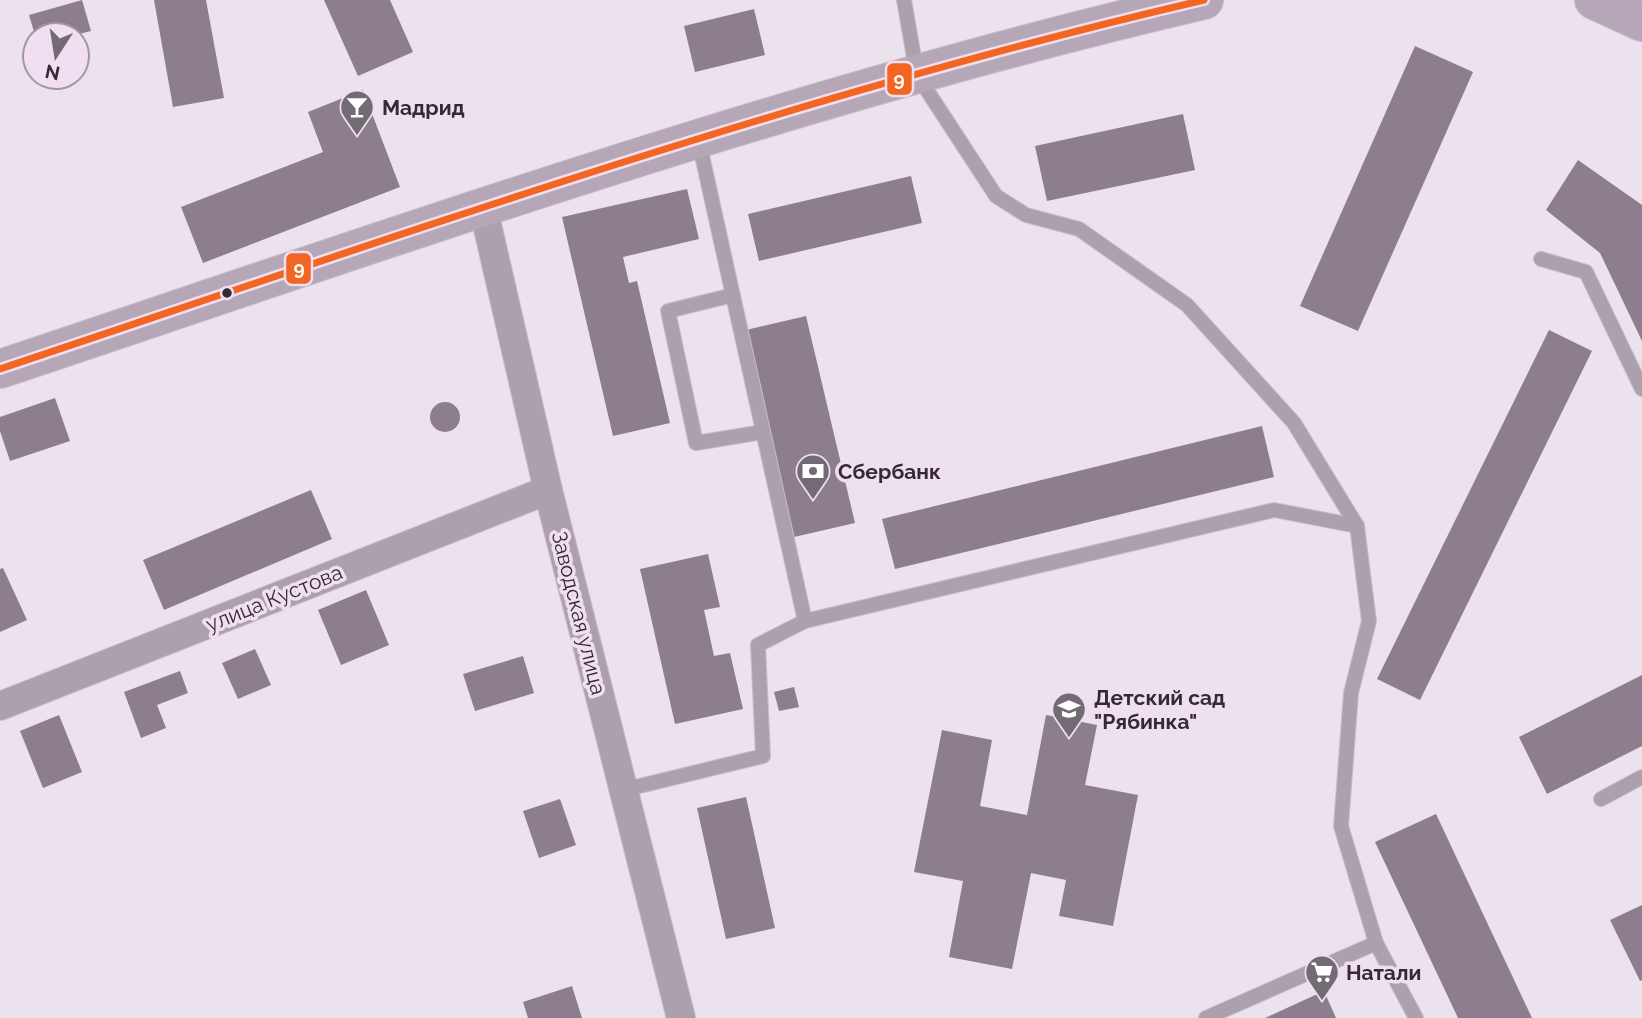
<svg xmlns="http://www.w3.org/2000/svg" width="1642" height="1018" font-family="Raleway,sans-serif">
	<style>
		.building { fill: #8c7e8d }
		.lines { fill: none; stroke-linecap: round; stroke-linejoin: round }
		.service-casing { stroke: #c6bec7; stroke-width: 16 }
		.minor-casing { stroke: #c6bec7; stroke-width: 30 }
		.secondary-casing { stroke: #c6bec7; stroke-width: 40 }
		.service { stroke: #aca0ad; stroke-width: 14 }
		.minor { stroke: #aca0ad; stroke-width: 28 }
		.secondary { stroke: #b5a7b7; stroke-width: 38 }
		.bus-1-casing { stroke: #f0def1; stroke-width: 12 }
		.bus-1 { stroke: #f26522; stroke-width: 7 }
		.bus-dot { fill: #322b33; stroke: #f0def1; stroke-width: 2.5 }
		.labels { text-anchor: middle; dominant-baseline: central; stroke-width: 7; stroke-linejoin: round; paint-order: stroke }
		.poi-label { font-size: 21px; font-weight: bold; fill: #322b33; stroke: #f0def1; text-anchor: start }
		.street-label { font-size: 21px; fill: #322b33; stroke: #f0def1 }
		.line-badge { stroke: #f0def1; stroke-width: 2.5 }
		.badge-label { font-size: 19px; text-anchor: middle; font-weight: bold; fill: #fff }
	</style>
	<rect width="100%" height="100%" fill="#ece2ed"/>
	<g class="building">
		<path d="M82,0l9,31 -16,4h-40l-6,-20z"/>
		<path d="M154,0h52l18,98 -51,9z"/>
		<path d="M324,0h66l23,52 -55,24z"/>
		<path d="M754,9l11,46 -70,17 -11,-46z"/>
		<path d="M1415,46l58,26 -115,259 -58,-25z"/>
		<path d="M363,90l37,97 -197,76 -22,-56 142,-55 -15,-40z"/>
		<path d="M1183,114l12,56 -148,31 -12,-55z"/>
		<path d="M1578,160l64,45v136l-42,-88 -54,-43z"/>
		<path d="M911,176l11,47 -163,38 -11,-47z"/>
		<path d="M687,189l12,50 -76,18 6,26 8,-2 33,142 -57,13 -51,-219z"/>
		<path d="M806,316l49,207 -61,14 -48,-207z"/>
		<path d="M1549,330l43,21 -172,349 -43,-21z"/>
		<path d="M55,398l15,43 -60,20 -10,-30v-14z"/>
		<circle cx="445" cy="417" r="15"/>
		<path d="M1262,426l12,51 -379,92 -13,-50z"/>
		<path d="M311,490l21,49 -168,71 -21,-50z"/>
		<path d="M708,554l12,53 -16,3 10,46 16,-3 13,56 -68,15 -35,-155z"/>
		<path d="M3,568l24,52 -27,12v-63z"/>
		<path d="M366,590l23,55 -48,20 -23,-55z"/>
		<path d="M255,649l16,36 -33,14 -16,-36z"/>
		<path d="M523,656l11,37 -59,18 -12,-37z"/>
		<path d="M180,671l8,22 -31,12 9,23 -25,10 -17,-46z"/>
		<path d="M1642,675v71l-95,48 -28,-57z"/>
		<path d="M794,687l5,20 -20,4 -5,-19z"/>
		<path d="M59,715l23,57 -39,16 -23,-57z"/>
		<path d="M1046,715l51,10 -12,60 53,10 -25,131 -54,-10 7,-36 -35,-7 -19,96 -63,-12 14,-76 -49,-9 28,-142 50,10 -12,66 47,9z"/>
		<path d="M746,797l29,131 -49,11 -29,-131z"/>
		<path d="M560,799l16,46 -37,13 -16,-47z"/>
		<path d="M1436,814l96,204h-74l-83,-176z"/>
		<path d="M1642,905v75l-2,1 -30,-61z"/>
		<path d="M572,986l10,32h-54l-5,-16z"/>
		<path d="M1324,991l12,27h-71z"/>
	</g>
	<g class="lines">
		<g class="service-casing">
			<g id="service">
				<path d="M904,0l13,75 79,121 30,19 53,14 108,76 107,118 63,103 12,95 -18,72 -10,133 35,117 40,75"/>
				<path d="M699,142l106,479 469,-111 83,16"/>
				<path d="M1541,259l45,13 56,117"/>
				<path d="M733,295l-65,16 28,132 67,-11"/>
				<path d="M623,790l140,-34 -5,-111 47,-24"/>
				<path d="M1601,799l41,-22"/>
				<path d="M1206,1018l170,-75"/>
			</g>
		</g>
		<g class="minor-casing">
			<g id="minor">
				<path d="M483,207l65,283 133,528"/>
				<path d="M0,706l548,-216"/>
			</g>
		</g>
		<g class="secondary-casing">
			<g id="secondary">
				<path d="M1594,0l48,22"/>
				<path d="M0,369c398,-133 795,-274 1204,-369"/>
			</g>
		</g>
		<use href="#service" class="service"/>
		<use href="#minor" class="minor"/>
		<use href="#secondary" class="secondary"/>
		<g class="bus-1-casing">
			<path id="bus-1" d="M0,369c398,-133 795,-274 1204,-369"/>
		</g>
		<use href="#bus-1" class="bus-1"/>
	</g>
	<defs>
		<g id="bar-pin" transform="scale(1.75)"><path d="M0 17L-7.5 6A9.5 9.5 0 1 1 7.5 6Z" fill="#736b74" stroke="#f0def1"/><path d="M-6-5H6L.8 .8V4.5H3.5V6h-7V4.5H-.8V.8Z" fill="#fff"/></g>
		<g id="bank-pin" transform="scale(1.75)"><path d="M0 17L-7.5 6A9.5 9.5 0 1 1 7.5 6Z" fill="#736b74" stroke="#f0def1"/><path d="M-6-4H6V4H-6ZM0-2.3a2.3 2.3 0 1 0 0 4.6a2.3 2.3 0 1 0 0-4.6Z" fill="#fff"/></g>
		<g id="school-pin" transform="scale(1.75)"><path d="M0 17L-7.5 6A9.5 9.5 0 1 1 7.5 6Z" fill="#736b74" stroke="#f0def1"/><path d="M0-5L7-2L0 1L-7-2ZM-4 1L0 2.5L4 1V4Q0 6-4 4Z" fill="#fff"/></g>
		<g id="supermarket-pin" transform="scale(1.75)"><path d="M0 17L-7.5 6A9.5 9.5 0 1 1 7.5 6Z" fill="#736b74" stroke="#f0def1"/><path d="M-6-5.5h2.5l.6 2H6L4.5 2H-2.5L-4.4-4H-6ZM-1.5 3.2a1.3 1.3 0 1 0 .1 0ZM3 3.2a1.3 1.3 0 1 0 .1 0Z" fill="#fff"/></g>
	</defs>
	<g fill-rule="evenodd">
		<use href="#bar-pin" x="357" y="107"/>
		<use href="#bank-pin" x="813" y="471"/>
		<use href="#school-pin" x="1069" y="709"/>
		<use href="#supermarket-pin" x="1322" y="972"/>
	</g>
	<circle class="bus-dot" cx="227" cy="293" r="6"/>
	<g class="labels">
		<g class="poi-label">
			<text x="382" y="107">Мадрид</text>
			<text x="838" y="471">Сбербанк</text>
			<text x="1094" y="697">Детский сад<tspan x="1094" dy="24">"Рябинка"</tspan></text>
			<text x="1346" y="972">Натали</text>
		</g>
		<g class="street-label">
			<text transform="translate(274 598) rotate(-22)">улица Кустова</text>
			<text transform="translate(579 613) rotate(76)">Заводская улица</text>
		</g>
	</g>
	<g class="line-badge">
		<rect x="886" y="62" width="27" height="34" rx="7" fill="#f26522"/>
		<rect x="285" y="252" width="27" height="33" rx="7" fill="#f26522"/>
	</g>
	<g class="badge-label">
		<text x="899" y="86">9</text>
		<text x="299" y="275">9</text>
	</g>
	<g transform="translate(56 56) rotate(192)"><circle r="33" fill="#f0def1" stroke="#a496a5" stroke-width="2"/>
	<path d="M0-5L12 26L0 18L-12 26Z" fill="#736b74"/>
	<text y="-10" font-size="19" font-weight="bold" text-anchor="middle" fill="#322b33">N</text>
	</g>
</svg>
